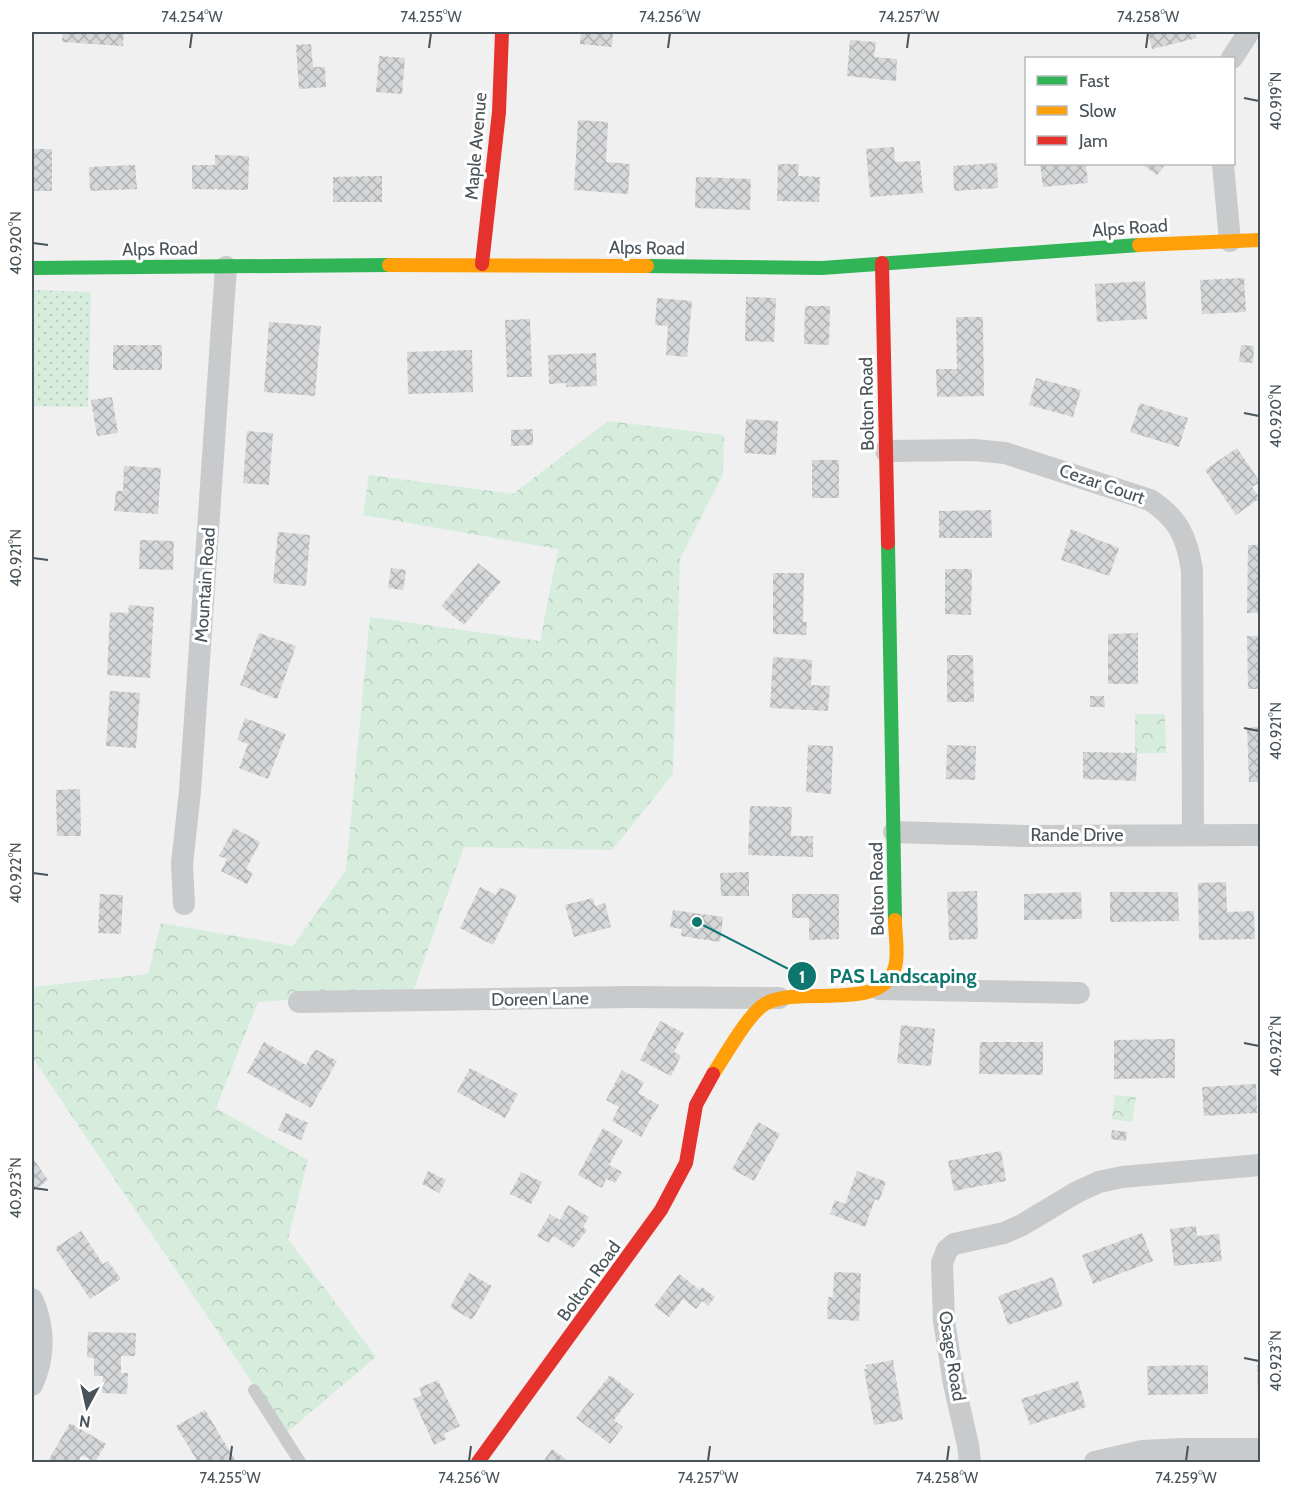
<svg xmlns="http://www.w3.org/2000/svg" width="1292" height="1494" font-family="Cabin,sans-serif">
	<style>
		.grass { fill: url(#grass-dots) }
		.forest { fill: url(#forest-crowns) }
		.building { fill: url(#building-cross-hatch) }
		.lines { fill: none; stroke-linecap: round; stroke-linejoin: round }
		.lane { stroke: #c8cacb; stroke-width: 12 }
		.street { stroke: #c8cacb; stroke-width: 22 }
		.fast { stroke: #30b455; stroke-width: 14 }
		.slow { stroke: #ff9f0a; stroke-width: 14 }
		.jam { stroke: #e5322d; stroke-width: 14 }
		.ticks { fill: none; stroke: #49535a; stroke-width: 2 }
		.labels { text-anchor: middle; dominant-baseline: central; stroke-width: 6; stroke-linejoin: round; paint-order: stroke }
		.street-label { font-size: 18px; fill: #49535a; stroke: #fff }
		.leader { fill: none; stroke: #0f766e; stroke-width: 2 }
		.callout-dot { fill: #0f766e; stroke: #fff; stroke-width: 2 }
		.mark-label { font-size: 18px; text-anchor: middle; font-weight: bold; fill: #fff }
		.callout-label { font-size: 20px; text-anchor: middle; font-weight: bold; fill: #0f766e; stroke: #fff; stroke-width: 6; stroke-linejoin: round; paint-order: stroke }
		.neatline { fill: none; stroke: #49535a; stroke-width: 2 }
		.ticks-label { font-size: 15px; text-anchor: middle; fill: #49535a }
	</style>
	<defs>
		<pattern id="grass-dots" width="8" height="8" patternUnits="userSpaceOnUse" patternTransform="scale(1.5)"><rect width="8" height="8" fill="#d6eddd"/><path d="M2 2h.1M6 6h.1" fill="none" stroke="#b9cdc0" stroke-width="1.8" stroke-linecap="round"/></pattern>
		<pattern id="forest-crowns" width="20" height="18" patternUnits="userSpaceOnUse" patternTransform="scale(1.5)"><rect width="20" height="18" fill="#d6eddd"/><path d="M2 6a3 3 0 1 1 6 0M12 15a3 3 0 1 1 6 0" fill="none" stroke="#b9cdc0"/></pattern>
		<pattern id="building-cross-hatch" width="8" height="8" patternUnits="userSpaceOnUse" patternTransform="scale(1.5)"><rect width="8" height="8" fill="#d6d7d8"/><path d="M0 0l8 8M0 8l8-8" fill="none" stroke="#b0b1b2"/></pattern>
	</defs>
	<rect width="100%" height="100%" fill="#f0f0f0"/>
	<path class="grass" d="M32,290l59,2 -3,115 -56,-1z"/>
	<g class="forest">
		<path d="M608,421l116,14 -1,39 -43,85 -7,215 -61,76 -148,-3 -51,145 -155,10 -42,106 92,52 -20,79 88,118 -90,76 -254,-376v-70l116,-13 13,-51 132,23 53,-76 24,-253 170,24 18,-92 -195,-34 6,-40 144,19z"/>
		<path d="M1135,714h30l1,39h-31z"/>
		<path d="M1115,1095l21,2 -4,25 -20,-3z"/>
	</g>
	<g class="building">
		<path d="M63,32h61l-1,14 -61,-4z"/>
		<path d="M581,32h32l-1,15 -32,-3z"/>
		<path d="M1148,32h47l2,6 -45,11z"/>
		<path d="M850,40l26,2 -2,15 23,2 -1,22 -49,-5z"/>
		<path d="M311,44l2,23h12l1,20 -27,2 -3,-44z"/>
		<path d="M379,56l26,2 -3,36 -26,-2z"/>
		<path d="M578,120l30,2 -2,40 24,2 -2,30 -54,-4z"/>
		<path d="M894,147l1,15 25,-1 3,32 -53,4 -4,-48z"/>
		<rect x="32" y="149" width="20" height="42"/>
		<path d="M215,155l34,1 -1,34 -56,-1v-24h23z"/>
		<path d="M997,163l1,25 -44,3 -1,-25z"/>
		<path d="M778,164h21l-1,12 22,1 -1,25 -42,-1z"/>
		<path d="M1040,164h46l2,19 -45,4z"/>
		<path d="M1141,164h25l-9,11z"/>
		<path d="M135,165l2,24 -47,2 -1,-24z"/>
		<path d="M382,176v26h-49v-25z"/>
		<path d="M696,177l55,2 -1,31 -55,-2z"/>
		<path d="M1244,278l2,34 -44,2 -2,-34z"/>
		<path d="M1145,281l2,38 -50,3 -2,-38z"/>
		<path d="M746,297l30,1 -2,44 -29,-1z"/>
		<path d="M657,298l35,3 -5,56 -21,-2 2,-29 -13,-1z"/>
		<path d="M805,306h25l-1,39 -25,-1z"/>
		<path d="M956,317h27l1,79 -47,1 -1,-28h21z"/>
		<path d="M530,319l2,58h-25l-2,-57z"/>
		<path d="M269,322l52,4 -6,70 -51,-4z"/>
		<rect x="113" y="345" width="49" height="25"/>
		<path d="M1241,345l13,1 -1,17 -14,-1z"/>
		<path d="M472,350l1,42 -65,2 -1,-42z"/>
		<path d="M596,353l1,33 -31,1v-4l-17,1 -1,-29z"/>
		<path d="M1036,378l45,12 -8,27 -44,-12z"/>
		<path d="M112,397l6,36 -21,3 -6,-36z"/>
		<path d="M1140,403l48,15 -9,29 -49,-15z"/>
		<path d="M746,419l32,2 -2,34 -32,-2z"/>
		<path d="M533,429v16l-22,1v-16z"/>
		<path d="M247,431l26,2 -4,52 -26,-2z"/>
		<path d="M1237,448l23,34 -8,5 8,11 -24,17 -31,-45z"/>
		<rect x="812" y="460" width="27" height="38"/>
		<path d="M124,466l37,2 -3,46 -44,-3 2,-20h7z"/>
		<path d="M991,510l1,28h-53v-27z"/>
		<path d="M1071,529l48,19 -10,28 -48,-16z"/>
		<path d="M278,532l32,3 -4,51 -33,-3z"/>
		<path d="M140,540l34,1 -1,29 -34,-1z"/>
		<path d="M1248,545h12v68h-13z"/>
		<path d="M478,563l23,19 -37,43 -23,-19z"/>
		<path d="M391,568l15,2 -3,20 -15,-2z"/>
		<path d="M945,569h27l-1,46 -26,-1z"/>
		<path d="M773,573h31l-1,49h4l-1,13 -33,-1z"/>
		<path d="M129,605l25,2 -4,71 -43,-3 3,-63 18,1z"/>
		<path d="M259,633l37,13 -19,53 -37,-14z"/>
		<path d="M1138,633v51h-30v-50z"/>
		<path d="M1247,636h13v53h-12z"/>
		<path d="M947,655h26l1,47h-27z"/>
		<path d="M773,657l39,3 -1,25 19,1 -2,25 -58,-3z"/>
		<path d="M110,691l30,2 -4,55 -30,-2z"/>
		<path d="M1090,696h14l1,11h-15z"/>
		<path d="M245,718l41,16 -18,45 -29,-11 9,-24 -11,-4z"/>
		<path d="M1260,727v55h-11l-2,-54z"/>
		<path d="M808,745l25,1 -2,48 -25,-2z"/>
		<path d="M947,745l29,1 -1,34 -29,-1z"/>
		<path d="M1083,752l54,1 -1,28 -53,-2z"/>
		<path d="M80,789l1,47h-24l-1,-46z"/>
		<path d="M750,806l42,1 -1,29h22v21l-65,-2z"/>
		<path d="M234,828l26,14 -14,27 7,4 -6,11 -26,-13 6,-12 -8,-3z"/>
		<path d="M749,872v24h-28l-1,-23z"/>
		<path d="M1226,882l1,30 27,-1 1,28 -56,1 -1,-57z"/>
		<path d="M480,887l16,8 4,-8 17,9 -24,49 -33,-17z"/>
		<path d="M977,891l1,48 -29,1 -2,-48z"/>
		<path d="M1081,892l1,27 -58,1v-26z"/>
		<path d="M1110,892h68l1,29 -69,1z"/>
		<path d="M100,894l23,1 -2,39 -23,-1z"/>
		<path d="M792,894h47v45l-30,1v-22h-17z"/>
		<path d="M593,898l2,8 10,-3 6,24 -37,10 -9,-32z"/>
		<path d="M673,910l50,7 -3,25 -39,-6 1,-7 -12,-2z"/>
		<path d="M660,1021l24,12 -10,19 7,4 -10,20 -31,-16z"/>
		<path d="M901,1025l34,4 -4,37 -34,-3z"/>
		<path d="M1175,1039v39l-61,1v-39z"/>
		<path d="M264,1042l42,23 9,-16 22,12 -26,47 -64,-35z"/>
		<path d="M980,1042h63v33l-64,-1z"/>
		<path d="M470,1068l48,26 -13,24 -48,-26z"/>
		<path d="M622,1070l22,12 -6,11 21,12 -18,32 -29,-16 7,-14 -13,-7z"/>
		<path d="M1256,1084l1,29 -53,3 -2,-29z"/>
		<path d="M286,1113l22,10 -7,17 -23,-10z"/>
		<path d="M758,1122l22,12 -26,47 -22,-12z"/>
		<path d="M603,1128l20,12 -14,25 13,7 -7,11 -9,-4 -4,9 -24,-13z"/>
		<path d="M1112,1130l15,2 -1,9 -15,-2z"/>
		<path d="M1001,1151l5,30 -52,10 -6,-30z"/>
		<path d="M32,1157l16,23 -16,12z"/>
		<path d="M428,1171l18,9 -7,13 -17,-9z"/>
		<path d="M857,1171l29,11 -7,19 -4,-2 -10,28 -35,-13 5,-14 10,4z"/>
		<path d="M521,1172l21,10 -11,22 -21,-10z"/>
		<path d="M568,1205l21,12 -6,10 4,3 -14,18 -20,-12 -4,7 -12,-7 13,-22 10,6z"/>
		<path d="M1196,1226l1,10 22,-2 3,27 -48,5 -4,-37z"/>
		<path d="M81,1231l22,33 5,-3 13,18 -31,20 -35,-51z"/>
		<path d="M1142,1233l11,28 -60,23 -11,-29z"/>
		<path d="M834,1272l27,1 -2,48 -32,-2 1,-22h5z"/>
		<path d="M469,1273l23,13 -20,34 -22,-13z"/>
		<path d="M679,1274l21,16 2,-3 13,10 -7,9 -6,-5 -6,8 -13,-10 -14,18 -15,-11z"/>
		<path d="M1053,1277l10,29 -55,19 -10,-29z"/>
		<path d="M88,1332l48,1 -1,23h-14v17h7l-1,21 -25,-1 1,-17h-9v-18l-7,-1z"/>
		<path d="M893,1360l10,60 -29,5 -10,-56h3l-1,-4z"/>
		<path d="M1208,1365v29l-60,1 -1,-29z"/>
		<path d="M1257,1365h3v31h-2z"/>
		<path d="M610,1375l24,19 -20,26 9,7 -13,17 -34,-26z"/>
		<path d="M438,1380l22,46 -16,8 2,5 -12,6 -21,-46 9,-4 -3,-7z"/>
		<path d="M1078,1381l8,26 -56,18 -9,-26z"/>
		<path d="M205,1410l31,52h-38l-22,-36z"/>
		<path d="M70,1423l36,21 -11,18 -13,-7 -4,7h-27l-3,-1z"/>
		<path d="M552,1449l18,13h-27z"/>
	</g>
	<g class="lines">
		<path class="lane" d="M254,1390l46,72"/>
		<g class="street">
			<path d="M1232,58l17,-26"/>
			<path d="M1223,164l7,77"/>
			<path d="M886,451l88,-1 31,3 145,47c28,18 37,37 42,70l1,265"/>
			<path d="M894,832l131,4 235,-1"/>
			<path d="M184,904l-2,-40 8,-73 36,-524"/>
			<path d="M879,989l200,4"/>
			<path d="M299,1002l331,-5 149,1"/>
			<path d="M32,1299c13,28 13,58 0,86"/>
			<path d="M970,1462l-2,-17 -14,-61 -10,-63 -2,-58 5,-13 7,-6 50,-11 18,-8 55,-33 22,-10 23,-5 138,-12"/>
			<path d="M1095,1462l47,-11 42,-2h76"/>
		</g>
		<g class="fast">
			<path d="M647,266l175,2 317,-23"/>
			<path d="M32,268l357,-3"/>
			<path d="M888,543l7,377"/>
		</g>
		<g class="slow">
			<path d="M1139,245l121,-5"/>
			<path d="M389,265l258,1"/>
			<path d="M713,1074c12,-18 35,-60 52,-70 35,-20 117,10 130,-37 4,-14 0,-32 0,-47"/>
		</g>
		<g class="jam">
			<path d="M882,263l6,280"/>
			<path d="M482,264l17,-152 3,-80"/>
			<path d="M478,1462l183,-252 25,-47 10,-58 17,-31"/>
		</g>
	</g>
	<path class="ticks" d="M190,48l2,-15M429,48l2,-15M668,48l2,-15M907,48l2,-15M1146,48l2,-15M1244,98l15,3M33,243l15,2M1244,413l15,3M33,558l15,2M1244,728l15,3M33,873l15,2M1244,1043l15,3M33,1188l15,2M1244,1358l15,3M230,1461l2,-15M469,1461l2,-15M708,1461l2,-15M947,1461l2,-15M1186,1461l2,-15"/>
	<g class="labels">
		<g class="street-label">
			<text transform="translate(476 146) rotate(-85)">Maple Avenue</text>
			<text transform="translate(1130 228) rotate(-4)">Alps Road</text>
			<text transform="translate(647 248) rotate(1)">Alps Road</text>
			<text transform="translate(160 249) rotate(-1)">Alps Road</text>
			<text transform="translate(867 404) rotate(-91)">Bolton Road</text>
			<text transform="translate(1102 484) rotate(19)">Cezar Court</text>
			<text transform="translate(205 585) rotate(-86)">Mountain Road</text>
			<text x="1077" y="835">Rande Drive</text>
			<text transform="translate(877 889) rotate(-91)">Bolton Road</text>
			<text transform="translate(540 999) rotate(-1)">Doreen Lane</text>
			<text transform="translate(589 1281) rotate(-54)">Bolton Road</text>
			<text transform="translate(952 1356) rotate(81)">Osage Road</text>
		</g>
	</g>
	<path class="leader" d="M697 922L802 976"/>
	<g class="callout-dot">
		<circle cx="697" cy="922" r="6"/>
		<circle cx="802" cy="976" r="15"/>
	</g>
	<g class="mark-label">
		<text x="802" y="983">1</text>
	</g>
	<g class="callout-label">
		<text x="903" y="983">PAS Landscaping</text>
	</g>
	<rect width="1292" height="1494" fill="none" stroke="#ffffff" stroke-width="66"/>
	<rect x="1025" y="57" width="210" height="108" fill="#ffffff" stroke="#b6babd" stroke-width="1.5"/>
	<rect x="1037" y="76" width="30" height="9" fill="#30b455" stroke="#b6babd" stroke-width="1.5"/>
	<text x="1079" y="87" font-size="18" fill="#49535a">Fast</text>
	<rect x="1037" y="106" width="30" height="9" fill="#ff9f0a" stroke="#b6babd" stroke-width="1.5"/>
	<text x="1079" y="117" font-size="18" fill="#49535a">Slow</text>
	<rect x="1037" y="136" width="30" height="9" fill="#e5322d" stroke="#b6babd" stroke-width="1.5"/>
	<text x="1079" y="147" font-size="18" fill="#49535a">Jam</text>
	<g transform="translate(87 1407) rotate(188)" stroke="#ffffff" stroke-width="4.5" paint-order="stroke">
	<path d="M0-4.5L10 22L0 15L-10 22Z" fill="#49535a"/>
	<text y="-9" font-size="16" font-weight="bold" text-anchor="middle" fill="#49535a">N</text>
	</g>
	<rect x="33" y="33" width="1226" height="1428" class="neatline"/>
	<g class="ticks-label">
		<text x="192" y="22">74.254°W</text>
		<text x="431" y="22">74.255°W</text>
		<text x="670" y="22">74.256°W</text>
		<text x="909" y="22">74.257°W</text>
		<text x="1148" y="22">74.258°W</text>
		<text transform="translate(1276 101) rotate(-90)" y="5">40.919°N</text>
		<text transform="translate(16 243) rotate(-90)" y="5">40.920°N</text>
		<text transform="translate(1276 416) rotate(-90)" y="5">40.920°N</text>
		<text transform="translate(16 558) rotate(-90)" y="5">40.921°N</text>
		<text transform="translate(1276 731) rotate(-90)" y="5">40.921°N</text>
		<text transform="translate(16 873) rotate(-90)" y="5">40.922°N</text>
		<text transform="translate(1276 1046) rotate(-90)" y="5">40.922°N</text>
		<text transform="translate(16 1188) rotate(-90)" y="5">40.923°N</text>
		<text transform="translate(1276 1361) rotate(-90)" y="5">40.923°N</text>
		<text x="230" y="1483">74.255°W</text>
		<text x="469" y="1483">74.256°W</text>
		<text x="708" y="1483">74.257°W</text>
		<text x="947" y="1483">74.258°W</text>
		<text x="1186" y="1483">74.259°W</text>
	</g>
</svg>
